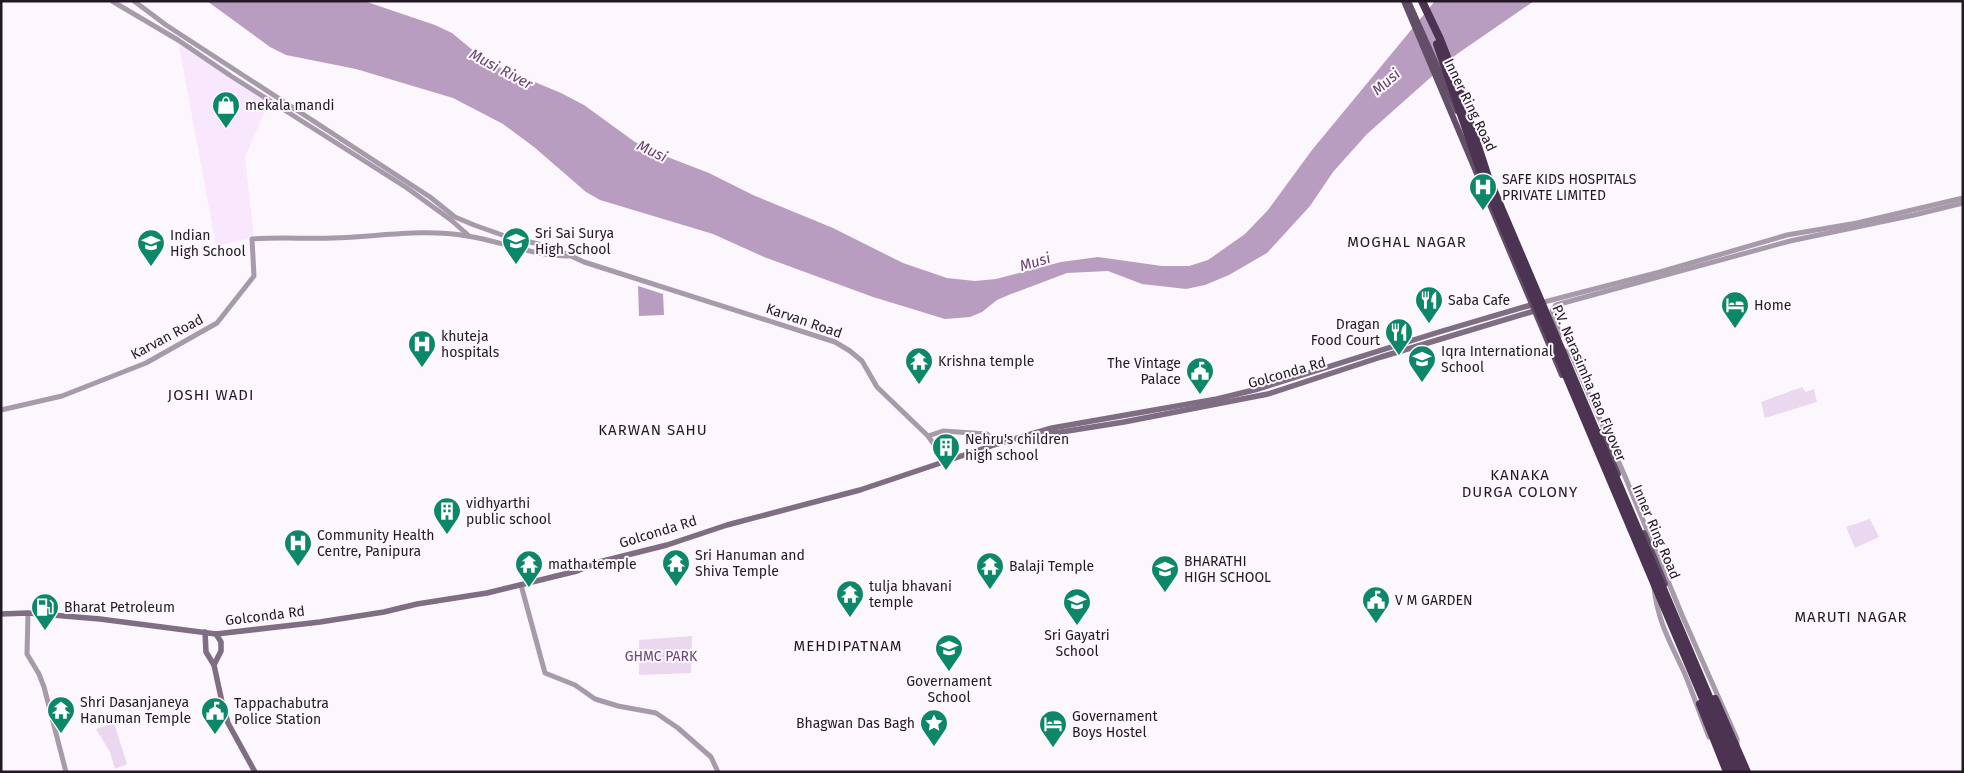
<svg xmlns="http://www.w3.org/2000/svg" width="1964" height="773" font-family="'Fira Sans',sans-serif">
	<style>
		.built { fill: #f9e7fe }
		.green { fill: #ebd8f0 }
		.water { fill: #b99dc0 }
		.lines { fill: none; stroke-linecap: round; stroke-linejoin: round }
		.tertiary { stroke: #a79aaa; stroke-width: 5 }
		.secondary { stroke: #7f6d84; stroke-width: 5.5 }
		.primary { stroke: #634e68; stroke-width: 6 }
		.motorway { stroke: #4b3351; stroke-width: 8 }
		.labels { text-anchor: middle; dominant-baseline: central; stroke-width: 4; stroke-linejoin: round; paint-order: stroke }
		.poi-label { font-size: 14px; fill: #221924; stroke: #fcf7fd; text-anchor: start }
		.street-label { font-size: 14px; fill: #221924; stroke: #fcf7fd }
		.park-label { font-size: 14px; fill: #6c4676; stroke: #fcf7fd }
		.water-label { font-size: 15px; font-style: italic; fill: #674070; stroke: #fcf7fd }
		.neighbourhood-label { font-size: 15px; letter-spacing: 1px; fill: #221924; stroke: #fcf7fd }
	</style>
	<rect width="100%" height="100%" fill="#fcf7fd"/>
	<path class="built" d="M178,40l92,60 -25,57 9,80 -38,9z"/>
	<g class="green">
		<path d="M1802,387l4,5 8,-3 3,13 -52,16 -4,-16z"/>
		<path d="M1870,519l9,18 -24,11 -9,-21z"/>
		<path d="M692,636l-1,37 -52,2v-35z"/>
		<path d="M114,723l13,41 -12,5 -5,-17 -14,-23z"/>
	</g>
	<g class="water">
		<path d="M207,1h157l71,24 17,8 35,29 74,31 23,12 51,37 22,11 52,20 44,22 80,33 70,35 44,15 28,3 21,-2 65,-17 37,-5 64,9h27l19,-6 37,-26 23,-24 44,-60 123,-149h99l-77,53 -90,80 -34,38 -23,34 -43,47 -38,22 -24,10 -19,4 -44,-5 -34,-13 -41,2 -56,21 -14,6 -15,12 -12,5 -25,2 -72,-22 -109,-40 -51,-23 -113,-34 -14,-8 -52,-45 -31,-23 -50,-26 -97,-29 -70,-14 -16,-8z"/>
		<path d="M638,286l25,8 1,21 -25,1z"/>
	</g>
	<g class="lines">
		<g class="tertiary">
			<path d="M112,1l66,39 53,36 176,112 44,32 17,15"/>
			<path d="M134,1l32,24 264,172 25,20 19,8 31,11 46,11 33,15 251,80 15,9 12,10 15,26 51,49 15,-5 44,3 10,10"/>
			<path d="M1544,302l116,-30 127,-37 70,-12 106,-25"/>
			<path d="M1559,337v-5l-7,-22 4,-5 234,-64 124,-26 49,-12"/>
			<path d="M1564,350l8,6 52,118 58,141 55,124v8"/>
			<path d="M1,410l61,-14 84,-33 71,-40 37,-47 -2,-37c27,-2 54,0 81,-1 44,-1 89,-10 134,-2 34,5 66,20 101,20"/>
			<path d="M928,436l18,25"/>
			<path d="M521,585l24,88 30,12 20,14 23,7 38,7 22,15 33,29 7,15"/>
			<path d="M1654,588c4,34 16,54 30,84 9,21 16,43 25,65"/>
			<path d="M28,613l-1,41 12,20 5,13 22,85"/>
		</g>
		<g class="secondary">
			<path d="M1046,432l9,1 69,-11 144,-28 113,-37 153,-46"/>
			<path d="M1,614l27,-1 72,6 116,15 104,-12 64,-10 33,-8 70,-11 90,-22 22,-9 68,-17 60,-20 133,-35 137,-46 55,-16 165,-29 41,-10 181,-57 92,-27"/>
			<path d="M205,632l1,20 8,13"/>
			<path d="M216,634l5,8v9l-7,14 8,37 6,21 27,49"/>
		</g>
		<g class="primary">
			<path d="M1404,1l158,374"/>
			<path d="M1408,1l49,110"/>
			<path d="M1600,432l18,42"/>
			<path d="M1644,533l21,51"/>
		</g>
		<g class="motorway">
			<path d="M1422,1l18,38 18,46 30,92 253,595"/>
			<path d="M1437,44l46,135 251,593"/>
			<path d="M1715,699l32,73"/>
			<path d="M1700,704l27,68"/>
		</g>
	</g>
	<defs>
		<g id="shop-pin" transform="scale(1.4375)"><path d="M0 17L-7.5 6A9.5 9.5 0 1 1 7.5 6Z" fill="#0d8769" stroke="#fcf7fd"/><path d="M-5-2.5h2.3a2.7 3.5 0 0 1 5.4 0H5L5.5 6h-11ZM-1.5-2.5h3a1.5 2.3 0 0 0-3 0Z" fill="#fff"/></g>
		<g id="hospital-pin" transform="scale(1.4375)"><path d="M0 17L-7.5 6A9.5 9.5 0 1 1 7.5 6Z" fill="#0d8769" stroke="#fcf7fd"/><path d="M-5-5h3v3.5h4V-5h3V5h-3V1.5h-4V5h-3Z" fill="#fff"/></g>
		<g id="university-pin" transform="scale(1.4375)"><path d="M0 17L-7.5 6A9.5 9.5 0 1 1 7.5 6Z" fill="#0d8769" stroke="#fcf7fd"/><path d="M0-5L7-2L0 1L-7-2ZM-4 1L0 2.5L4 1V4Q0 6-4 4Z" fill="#fff"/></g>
		<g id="restaurant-pin" transform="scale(1.4375)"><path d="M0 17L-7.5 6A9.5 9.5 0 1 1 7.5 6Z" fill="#0d8769" stroke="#fcf7fd"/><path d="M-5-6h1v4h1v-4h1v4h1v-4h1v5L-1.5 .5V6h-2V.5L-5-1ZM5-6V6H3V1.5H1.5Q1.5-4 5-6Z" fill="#fff"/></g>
		<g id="hotel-pin" transform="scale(1.4375)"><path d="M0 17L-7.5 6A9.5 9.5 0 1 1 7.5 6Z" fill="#0d8769" stroke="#fcf7fd"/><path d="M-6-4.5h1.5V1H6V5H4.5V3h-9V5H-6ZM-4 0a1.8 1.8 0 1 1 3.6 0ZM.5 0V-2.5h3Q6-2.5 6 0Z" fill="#fff"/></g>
		<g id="temple-pin" transform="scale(1.4375)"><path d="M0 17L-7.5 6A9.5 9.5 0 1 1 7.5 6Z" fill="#0d8769" stroke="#fcf7fd"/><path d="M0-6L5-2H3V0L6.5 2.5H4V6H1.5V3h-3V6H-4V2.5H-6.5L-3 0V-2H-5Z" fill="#fff"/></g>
		<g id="civic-pin" transform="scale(1.4375)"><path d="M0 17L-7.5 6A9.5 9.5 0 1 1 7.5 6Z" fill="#0d8769" stroke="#fcf7fd"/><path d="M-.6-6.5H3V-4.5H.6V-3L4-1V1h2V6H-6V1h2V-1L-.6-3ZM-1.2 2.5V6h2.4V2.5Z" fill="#fff"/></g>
		<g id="building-pin" transform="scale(1.4375)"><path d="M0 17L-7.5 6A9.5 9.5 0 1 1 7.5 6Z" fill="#0d8769" stroke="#fcf7fd"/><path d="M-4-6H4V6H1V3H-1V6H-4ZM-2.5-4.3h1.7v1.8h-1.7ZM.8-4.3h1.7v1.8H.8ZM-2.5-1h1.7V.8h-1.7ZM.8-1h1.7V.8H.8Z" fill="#fff"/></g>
		<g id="school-pin" transform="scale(1.4375)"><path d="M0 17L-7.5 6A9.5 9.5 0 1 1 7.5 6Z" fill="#0d8769" stroke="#fcf7fd"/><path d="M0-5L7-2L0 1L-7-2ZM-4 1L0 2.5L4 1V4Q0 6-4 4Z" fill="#fff"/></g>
		<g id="fuel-pin" transform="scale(1.4375)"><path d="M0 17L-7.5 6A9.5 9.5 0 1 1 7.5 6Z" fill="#0d8769" stroke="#fcf7fd"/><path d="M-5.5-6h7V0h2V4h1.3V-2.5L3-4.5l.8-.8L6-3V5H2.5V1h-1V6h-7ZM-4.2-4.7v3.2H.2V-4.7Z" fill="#fff"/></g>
		<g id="sight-pin" transform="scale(1.4375)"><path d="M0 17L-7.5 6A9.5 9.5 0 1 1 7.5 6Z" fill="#0d8769" stroke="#fcf7fd"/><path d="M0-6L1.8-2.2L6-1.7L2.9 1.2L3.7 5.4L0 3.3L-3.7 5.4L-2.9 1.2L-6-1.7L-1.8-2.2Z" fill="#fff"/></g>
	</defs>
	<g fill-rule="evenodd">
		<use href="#shop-pin" x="226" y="105"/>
		<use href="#hospital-pin" x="1483" y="187"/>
		<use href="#university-pin" x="516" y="241"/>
		<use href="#university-pin" x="151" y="243"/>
		<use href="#restaurant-pin" x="1429" y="300"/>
		<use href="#hotel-pin" x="1735" y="305"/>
		<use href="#restaurant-pin" x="1399" y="332"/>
		<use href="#hospital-pin" x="422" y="344"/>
		<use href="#university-pin" x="1422" y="359"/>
		<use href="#temple-pin" x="919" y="361"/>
		<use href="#civic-pin" x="1200" y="371"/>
		<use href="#building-pin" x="946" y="447"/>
		<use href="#building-pin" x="447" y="511"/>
		<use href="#hospital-pin" x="298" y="543"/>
		<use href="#temple-pin" x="676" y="563"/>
		<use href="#temple-pin" x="529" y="564"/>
		<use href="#temple-pin" x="990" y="566"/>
		<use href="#university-pin" x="1165" y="569"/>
		<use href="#temple-pin" x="850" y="594"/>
		<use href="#civic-pin" x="1376" y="600"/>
		<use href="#school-pin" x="1077" y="602"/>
		<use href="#fuel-pin" x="45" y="607"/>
		<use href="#school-pin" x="949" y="648"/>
		<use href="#temple-pin" x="61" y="710"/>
		<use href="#civic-pin" x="215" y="711"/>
		<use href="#sight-pin" x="934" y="723"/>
		<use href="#hotel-pin" x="1053" y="724"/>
	</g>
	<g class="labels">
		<g class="poi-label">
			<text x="245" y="105">mekala mandi</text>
			<text x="1502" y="179">SAFE KIDS HOSPITALS<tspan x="1502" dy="16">PRIVATE LIMITED</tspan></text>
			<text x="535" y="233">Sri Sai Surya<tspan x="535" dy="16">High School</tspan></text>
			<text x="170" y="235">Indian<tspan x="170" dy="16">High School</tspan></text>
			<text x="1448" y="300">Saba Cafe</text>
			<text x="1754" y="305">Home</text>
			<text x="1380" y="324" text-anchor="end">Dragan<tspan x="1380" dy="16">Food Court</tspan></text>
			<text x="441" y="336">khuteja<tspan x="441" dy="16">hospitals</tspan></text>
			<text x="1441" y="351">Iqra International<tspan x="1441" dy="16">School</tspan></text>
			<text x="938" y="361">Krishna temple</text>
			<text x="1181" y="363" text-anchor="end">The Vintage<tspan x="1181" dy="16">Palace</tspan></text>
			<text x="965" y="439">Nehru's children<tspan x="965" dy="16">high school</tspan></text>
			<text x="466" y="503">vidhyarthi<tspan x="466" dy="16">public school</tspan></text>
			<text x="317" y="535">Community Health<tspan x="317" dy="16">Centre, Panipura</tspan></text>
			<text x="695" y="555">Sri Hanuman and<tspan x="695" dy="16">Shiva Temple</tspan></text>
			<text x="1184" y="561">BHARATHI<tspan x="1184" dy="16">HIGH SCHOOL</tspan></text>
			<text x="548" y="564">matha temple</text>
			<text x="1009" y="566">Balaji Temple</text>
			<text x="869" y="586">tulja bhavani<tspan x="869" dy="16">temple</tspan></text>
			<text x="1395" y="600">V M GARDEN</text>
			<text x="64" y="607">Bharat Petroleum</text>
			<text x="1077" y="635" text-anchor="middle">Sri Gayatri<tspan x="1077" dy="16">School</tspan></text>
			<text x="949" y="681" text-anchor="middle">Governament<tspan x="949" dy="16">School</tspan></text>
			<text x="80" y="702">Shri Dasanjaneya<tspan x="80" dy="16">Hanuman Temple</tspan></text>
			<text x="234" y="703">Tappachabutra<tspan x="234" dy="16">Police Station</tspan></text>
			<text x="1072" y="716">Governament<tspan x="1072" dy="16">Boys Hostel</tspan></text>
			<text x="915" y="723" text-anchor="end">Bhagwan Das Bagh</text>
		</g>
		<g class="street-label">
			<text transform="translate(1470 105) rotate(64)">Inner Ring Road</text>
			<text transform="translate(804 321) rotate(19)">Karvan Road</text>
			<text transform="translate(167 337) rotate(-28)">Karvan Road</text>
			<text transform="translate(1287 373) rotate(-16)">Golconda Rd</text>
			<text transform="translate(1589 383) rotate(67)">P.V. Narasimha Rao Flyover</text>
			<text transform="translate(658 532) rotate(-17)">Golconda Rd</text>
			<text transform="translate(1656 532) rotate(67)">Inner Ring Road</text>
			<text transform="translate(265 616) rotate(-7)">Golconda Rd</text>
		</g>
		<g class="park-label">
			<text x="661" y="656">GHMC PARK</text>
		</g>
		<g class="water-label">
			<text transform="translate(501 69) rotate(28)">Musi River</text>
			<text transform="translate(1386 82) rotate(-41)">Musi</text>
			<text transform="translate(652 151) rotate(26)">Musi</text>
			<text transform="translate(1035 262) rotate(-17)">Musi</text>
		</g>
		<g class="neighbourhood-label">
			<text x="1407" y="242">MOGHAL NAGAR</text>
			<text x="211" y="395">JOSHI WADI</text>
			<text x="653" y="430">KARWAN SAHU</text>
			<text x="1520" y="475">KANAKA<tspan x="1520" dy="17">DURGA COLONY</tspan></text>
			<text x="1851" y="617">MARUTI NAGAR</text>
			<text x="848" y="646">MEHDIPATNAM</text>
		</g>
	</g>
	<rect width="1964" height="773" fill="none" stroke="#221924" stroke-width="5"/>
</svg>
